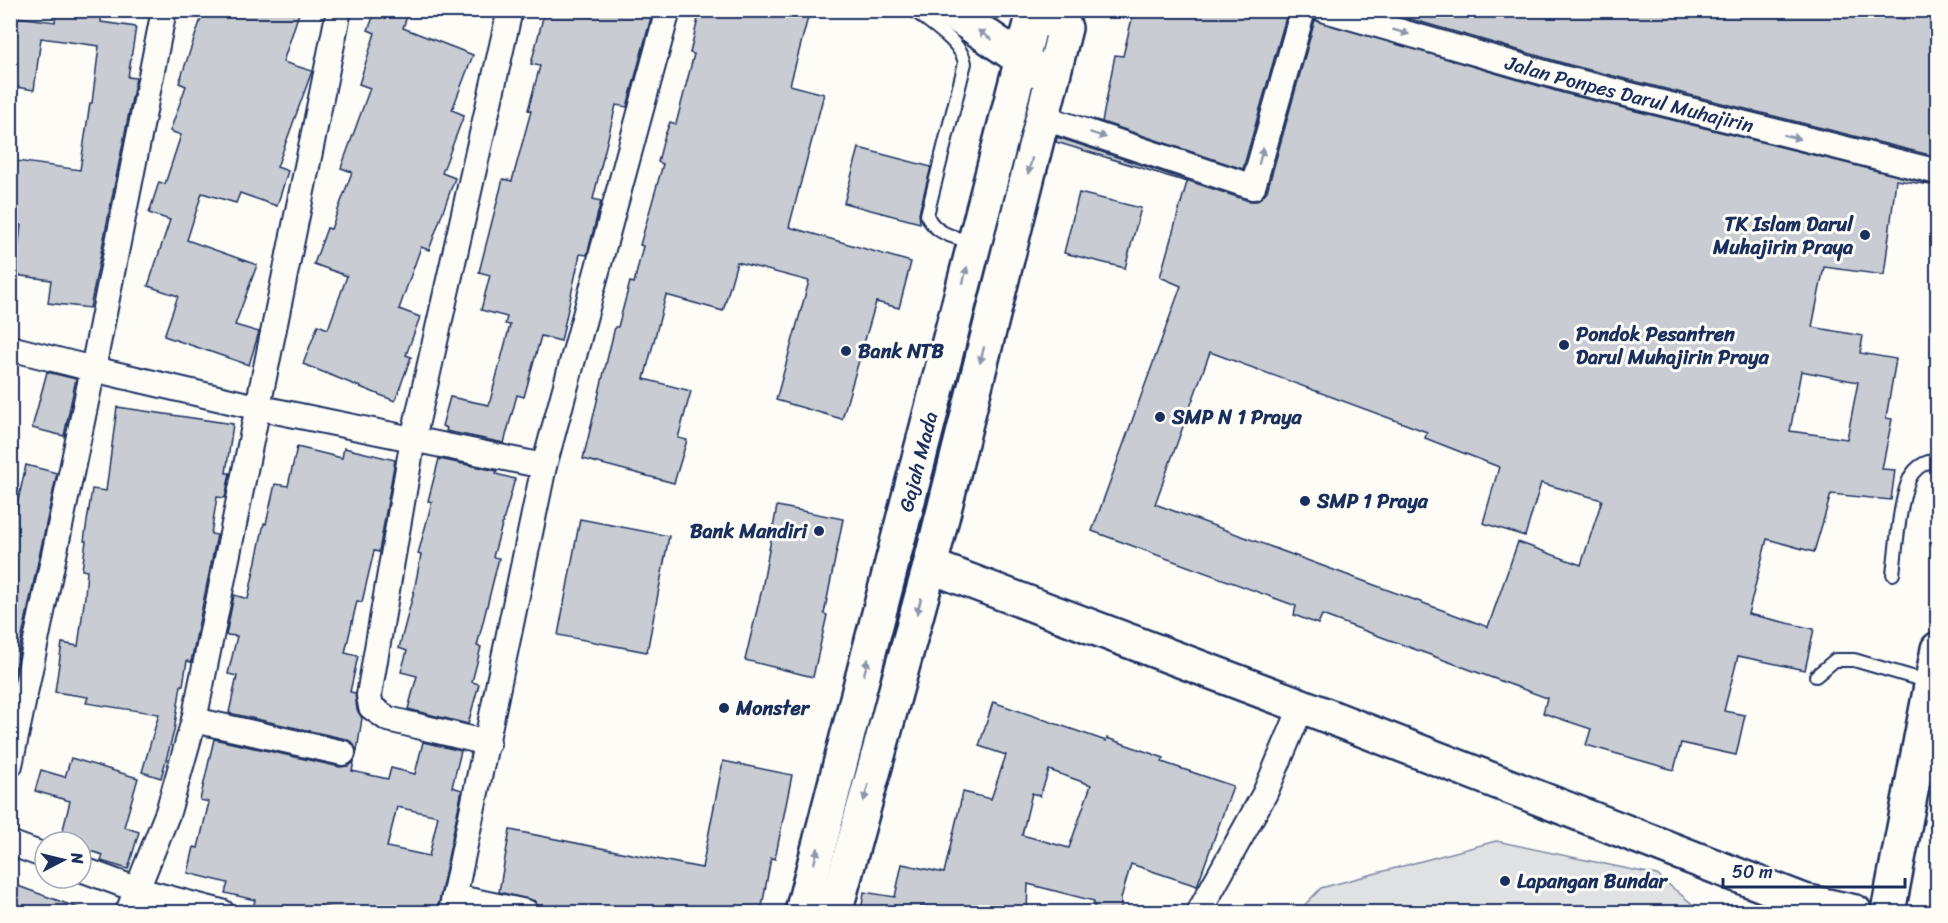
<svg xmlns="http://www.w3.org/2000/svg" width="1948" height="923" font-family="Sriracha,sans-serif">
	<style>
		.green { fill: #e0e1e3; stroke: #7e88a0; stroke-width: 1.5 }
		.building { fill: #c9ccd3; stroke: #1b2f5e; stroke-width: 1.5; fill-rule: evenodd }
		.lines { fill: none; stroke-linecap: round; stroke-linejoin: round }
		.lane-casing { stroke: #1b2f5e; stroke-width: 16 }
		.street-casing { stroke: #1b2f5e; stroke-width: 28 }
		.secondary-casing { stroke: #1b2f5e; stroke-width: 38 }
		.highway-casing { stroke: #1b2f5e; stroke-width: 38 }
		.lane { stroke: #fdfcf7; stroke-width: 12 }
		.street { stroke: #fdfcf7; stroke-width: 24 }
		.secondary { stroke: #fdfcf7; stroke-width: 33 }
		.highway { stroke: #fdfcf7; stroke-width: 33 }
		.oneway { fill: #8c96aa }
		.poi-dot { fill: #1b2f5e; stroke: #fdfcf7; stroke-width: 2 }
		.labels { text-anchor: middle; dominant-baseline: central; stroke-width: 6; stroke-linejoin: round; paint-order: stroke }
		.street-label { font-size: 20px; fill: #1b2f5e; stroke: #fdfcf7 }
		.poi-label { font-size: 20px; font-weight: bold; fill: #1b2f5e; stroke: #fdfcf7; text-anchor: start }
	</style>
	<rect width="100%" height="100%" fill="#fdfcf7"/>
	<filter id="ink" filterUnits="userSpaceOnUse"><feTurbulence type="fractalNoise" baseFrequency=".0167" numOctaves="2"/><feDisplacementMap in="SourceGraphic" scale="12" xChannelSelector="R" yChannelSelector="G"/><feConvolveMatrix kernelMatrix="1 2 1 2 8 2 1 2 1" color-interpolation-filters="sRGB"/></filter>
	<g filter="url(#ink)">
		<path class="green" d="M1496,841l161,34 45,37h-404l23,-24z"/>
		<g class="building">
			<path d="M56,10h46l-1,12 35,5 -8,50 8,1 -46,230 -42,-5 3,-23 -36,-5 6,-50 -11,-1v-64l70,10 10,-67h2l7,-57 -58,-8 -7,52 -24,-4v-70l45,6z"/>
			<path d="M204,10h96l-17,52 29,9 -35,96 11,4 -11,35 -37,-13 -4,10 -34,-10 -15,47 70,25 -22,60 24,7 -10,33 -85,-29 14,-40 -30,-10 22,-66 -21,-7 10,-31 6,2 16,-49 -11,-4 16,-45 -7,-3z"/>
			<path d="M376,10h33l-6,18 70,27 -21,55 12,5 -22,58 13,5 -26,72 -8,-3 -22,62 21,8 -14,38 5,2 -16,44 -92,-37 15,-39 10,4 19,-53 -33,-12 13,-36 4,1 21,-57 -11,-4 29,-80 -11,-4 16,-51 -7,-3z"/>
			<path d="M545,10h108l-26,97 -11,-2 -23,94 8,2 -14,54 -7,-1 -19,87 -20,-5 -17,61 -7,-2 -13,48 -58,-12 1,-3 -5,-2 8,-29 39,8 21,-80 -5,-1 2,-7 -26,-7 9,-35 -11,-3 24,-93 9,2 19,-70 -3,-1 12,-44 -9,-2z"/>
			<path d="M700,10h110l-20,75 34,9 -35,133 122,35 -12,46 -23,-6 -34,117 -66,-19 33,-119 -72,-19 -14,49 -57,-16 -22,84 47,12 -13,47 9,2 -13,43 -91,-24 32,-132h3l12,-45 4,1 9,-37 -3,-1 23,-81 -5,-2 6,-24 6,-16 6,2 18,-70 -4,-1z"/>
			<path d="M1134,10h154l-45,159 -150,-50 9,3 13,-67 8,1z"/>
			<path d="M1379,10h468l57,9 1,-5 33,4v139l-368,-92z"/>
			<path d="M1315,20l248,73 375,93 -42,-6 -12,95 -60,-8 -12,60 51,9 -3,17 36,6 -10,59 6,1 -10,50 13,1 -4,30 -60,-6 -17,58 -47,-13 -19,75 66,15 -9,41 -67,-14 -14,55 21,4 -9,40 -55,-12 -7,27 -88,-25 5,-16 -48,-16 4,-15 -225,-83 -4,9 -24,-9 2,-9 -204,-75 89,-245 -21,-9 27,-95 -131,-40 1,-5 192,64h8l10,-10zM1210,352l217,80 -2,6 74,29 -16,56 42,13 16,-53 61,17 -21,65 -63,-23 -30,85 -333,-123zM1801,371l57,11 -11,57 -57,-8z"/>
			<path d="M859,148l72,19 -12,46 1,10 -76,-20z"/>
			<path d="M1079,193l62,15 -16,60 -61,-15z"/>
			<path d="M47,372l29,7 -12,57 -32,-8z"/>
			<path d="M117,407l116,17 -7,49h4l-5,25 -8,-1 -6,37 6,1 -26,127 -4,-1 -4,24h-2l-7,46 -13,47 -19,-6 17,-58 -73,-11 2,-6 -33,-5 7,-49 16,3 7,-50 2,-25 -5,-1 4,-29h-2l8,-52 14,2z"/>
			<path d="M297,447l45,11 2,-10 51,12 -16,92 -5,-1 -12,51 -5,-1 -12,52 13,3 -8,36 5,1 2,17 5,8 -5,33 -4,-8 -7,-4 -117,-26 8,-37 -9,-2 9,-38 -11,-1 8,-40 14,4 16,-76 2,1 9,-40 13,2z"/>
			<path d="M439,459l58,12 -1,3 19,5 -22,78 6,1 -22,88 4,1 -9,35 7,2 -11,40 -60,-15 9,-33 -16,-4 6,-21 -8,-3 15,-57 7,-36 -3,-1 14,-52 -4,-1z"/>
			<path d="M26,465l31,8 -47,220v-156z"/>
			<path d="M777,506l66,13 -19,95 3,1 -14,62 -68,-17 17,-71z"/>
			<path d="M580,519l89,17 -22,116 -89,-17z"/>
			<path d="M993,702l113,39 1,-3 57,20 -2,4 71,24 -36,100 -66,-22 -10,34v14h-27v-11l-66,-17 -1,28h-89l1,-3 -18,-3v6h-60l3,-20 31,5 7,-33 42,9 19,-81 28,7 15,-44 -27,-9zM1049,770l42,15 -22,63 -47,-13 10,-42 8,3z"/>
			<path d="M214,739l126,28 8,-1 6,-4 -2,9 36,8 3,-11 24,6 8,-32 38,9 -9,36 10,3 -25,122h-88l-24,-5 -2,5h-20l-25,-5 -2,5h-24l3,-12 -30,-7 3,-10 -40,-10 6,-26 4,1 11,-46 -9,-2zM397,807l41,9 -9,40 -42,-9z"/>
			<path d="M71,758l67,20 -14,49 15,5 -11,37 -27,-8 2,-6 -22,-7v-6h-21l10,-41 -35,-10 6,-21 24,7z"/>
			<path d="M723,761l69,14 -17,84 -4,-1 -10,54h-221l-5,-11 -36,-9 11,-62 192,38z"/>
			<path d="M18,886l66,24v2h-74z"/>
		</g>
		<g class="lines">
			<g class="lane-casing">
				<g id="lane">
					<path d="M914,10c16,14 47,31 51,53l-38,152c7,19 29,23 46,27"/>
					<path d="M1893,574c3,-22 7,-85 20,-101 6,-8 15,-12 25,-13"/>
					<path d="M1816,676l19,-16h19l75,22"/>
				</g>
			</g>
			<g class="street-casing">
				<g id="street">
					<path id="s1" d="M1325,10l241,69 372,93"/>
					<path d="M1042,117l211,70 50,-177"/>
					<path d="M10,348l83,21 71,-359"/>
					<path d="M194,720l149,33"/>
					<path d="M488,743l-100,-24 -17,-12 -2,-12 44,-256 97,-429"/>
					<path d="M10,765l83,-396 163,38 288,59"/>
					<path d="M10,843l35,13"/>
					<path d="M81,869l57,21 84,22"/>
					<path d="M454,897l72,15"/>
					<path d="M128,912l40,-100 26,-92 145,-710"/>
					<path d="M451,912l93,-446 124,-456"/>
					<path d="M1199,912l66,-119 37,-87"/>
				</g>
			</g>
			<g class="secondary-casing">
				<g id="secondary">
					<path d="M930,566l372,140 502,195 51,11"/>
					<path d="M1888,912l50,-263"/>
				</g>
			</g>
			<g class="highway-casing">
				<g id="highway">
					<path d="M949,10l88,60"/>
					<path id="s2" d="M802,912l232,-900"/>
					<path d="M835,912l95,-346 135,-538 -33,-18"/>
				</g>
			</g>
			<use href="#lane" class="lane"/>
			<use href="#street" class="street"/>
			<use href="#secondary" class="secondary"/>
			<use href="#highway" class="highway"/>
		</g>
		<defs><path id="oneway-solid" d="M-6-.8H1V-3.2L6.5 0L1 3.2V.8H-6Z" transform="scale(1.5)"/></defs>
		<g class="oneway">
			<use href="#oneway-solid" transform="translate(1401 32) rotate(16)"/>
			<use href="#oneway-solid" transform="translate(985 35) rotate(-146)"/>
			<use href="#oneway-solid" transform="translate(1098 135) rotate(18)"/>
			<use href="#oneway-solid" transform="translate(1792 137) rotate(14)"/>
			<use href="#oneway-solid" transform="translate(1261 156) rotate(-75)"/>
			<use href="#oneway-solid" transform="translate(1030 166) rotate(104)"/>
			<use href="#oneway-solid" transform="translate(965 275) rotate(-76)"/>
			<use href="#oneway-solid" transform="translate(982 355) rotate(104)"/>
			<use href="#oneway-solid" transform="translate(919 606) rotate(106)"/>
			<use href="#oneway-solid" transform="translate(866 667) rotate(-75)"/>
			<use href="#oneway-solid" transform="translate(866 793) rotate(105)"/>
			<use href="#oneway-solid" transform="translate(816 856) rotate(-75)"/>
		</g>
	</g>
	<g class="poi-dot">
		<circle cx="1865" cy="235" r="6"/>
		<circle cx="1564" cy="345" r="6"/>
		<circle cx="846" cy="351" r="6"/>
		<circle cx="1160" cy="417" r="6"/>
		<circle cx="1305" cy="501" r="6"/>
		<circle cx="819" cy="531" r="6"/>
		<circle cx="724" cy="708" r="6"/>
		<circle cx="1505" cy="881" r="6"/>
	</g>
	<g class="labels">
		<g class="street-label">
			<text stroke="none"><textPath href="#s1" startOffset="316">Jalan Ponpes Darul Muhajirin</textPath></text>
			<text stroke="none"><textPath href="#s2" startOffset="465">Gajah Mada</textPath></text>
		</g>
		<g class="poi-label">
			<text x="1853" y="224" text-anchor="end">TK Islam Darul<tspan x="1853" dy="23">Muhajirin Praya</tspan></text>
			<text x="1576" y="334">Pondok Pesantren<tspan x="1576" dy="23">Darul Muhajirin Praya</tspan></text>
			<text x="858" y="351">Bank NTB</text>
			<text x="1172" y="417">SMP N 1 Praya</text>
			<text x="1317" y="501">SMP 1 Praya</text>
			<text x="807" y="531" text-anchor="end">Bank Mandiri</text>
			<text x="736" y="708">Monster</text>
			<text x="1517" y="881">Lapangan Bundar</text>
		</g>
	</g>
	<rect width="1948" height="923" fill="none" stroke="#fdfcf7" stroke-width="36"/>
	<rect x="18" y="18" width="1912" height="887" fill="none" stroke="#1b2f5e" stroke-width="2" filter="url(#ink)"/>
	<g transform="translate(63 860) rotate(83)"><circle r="28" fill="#fdfcf7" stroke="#a3aaba" stroke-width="1.5"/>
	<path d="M0-4.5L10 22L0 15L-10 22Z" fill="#1b2f5e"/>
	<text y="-9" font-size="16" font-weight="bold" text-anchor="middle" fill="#1b2f5e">N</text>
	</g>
	<path d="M1723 878v9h182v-9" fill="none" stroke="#1b2f5e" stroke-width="3"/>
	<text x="1732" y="878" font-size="18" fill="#1b2f5e" stroke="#fdfcf7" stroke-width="4.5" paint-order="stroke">50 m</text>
</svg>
